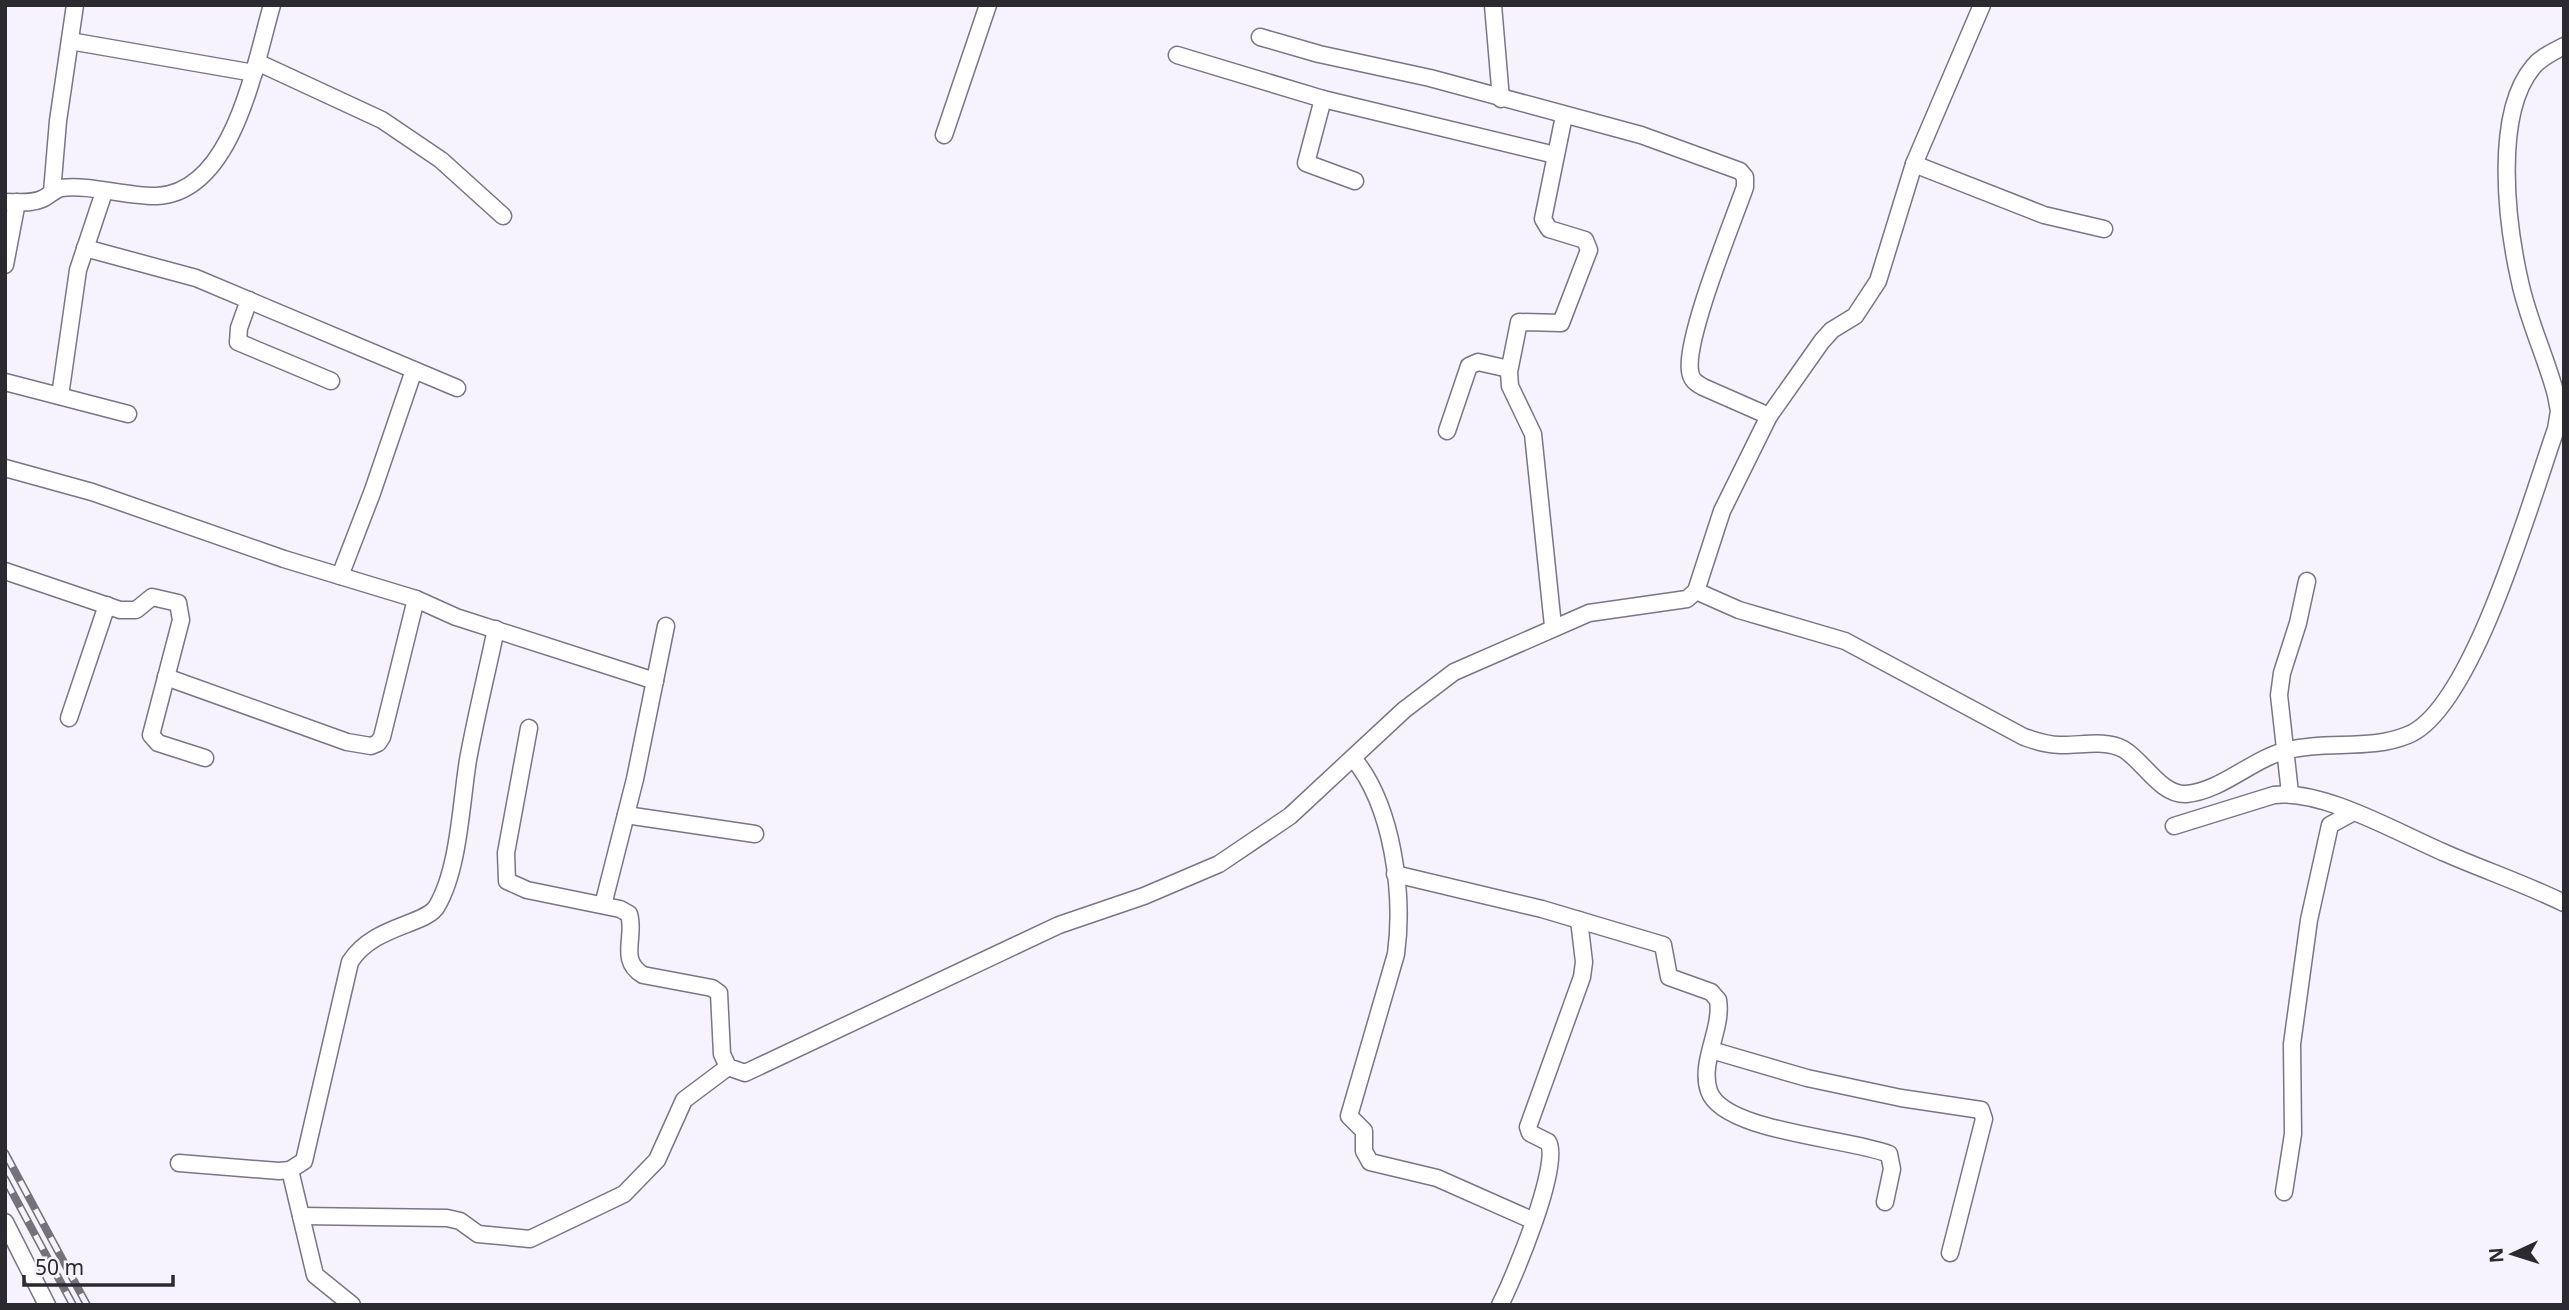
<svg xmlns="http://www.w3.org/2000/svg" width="2569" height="1310" font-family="'Noto Sans',sans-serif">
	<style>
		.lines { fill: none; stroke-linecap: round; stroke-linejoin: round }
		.street-casing { stroke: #797584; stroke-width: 19 }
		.street { stroke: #fff; stroke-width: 16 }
		.rail-casing { stroke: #74727a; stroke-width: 8 }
		.rail { stroke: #f6f3fe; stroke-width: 5; stroke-dasharray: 16; stroke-linecap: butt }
	</style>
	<rect width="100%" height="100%" fill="#f6f3fe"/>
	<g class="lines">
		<g class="street-casing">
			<g id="street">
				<path d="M1493,5l8,94"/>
				<path d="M1260,37l59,17 111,24 211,57 99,36 5,6v10c-13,37 -60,151 -55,184 1,9 6,12 13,16l66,29 53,-75 10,-11 23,-14 23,-35 36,-117 68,-159"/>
				<path d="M70,41l184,32"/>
				<path d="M1177,55l146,44 232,56"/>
				<path d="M257,62l125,58 59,40 62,56"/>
				<path d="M1323,99l-17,64 49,18"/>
				<path d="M944,135l44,-130"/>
				<path d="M1914,164l130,51 60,14"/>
				<path d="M52,192l6,-71 17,-116"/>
				<path d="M5,202c13,0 26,2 37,-3 7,-3 12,-9 19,-11 29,-4 66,9 96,8 77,-4 98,-133 115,-191"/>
				<path d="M85,248l111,30 261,110"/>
				<path d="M5,265l12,-63"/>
				<path d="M249,300l-10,28 -1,14 93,39"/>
				<path d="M5,382l123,32"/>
				<path d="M60,396l18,-126 26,-78"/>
				<path d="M1447,431l22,-65 9,-4 31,7"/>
				<path d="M5,468l87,24 192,67 132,40 40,18 199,64"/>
				<path d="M5,571l115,39h16l16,-13 26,6 3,17 -30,115 7,8 47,15"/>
				<path d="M340,576l32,-83 42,-123"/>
				<path d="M1696,591l43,19 106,31 179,96c12,4 23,8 36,8 19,1 45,-6 63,4 20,11 37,46 63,45 36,-3 67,-36 102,-44 41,-10 81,1 120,-15 65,-26 124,-239 148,-306l3,-18 -3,-16c-10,-38 -28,-75 -36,-113 -13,-57 -27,-167 13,-215 8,-10 20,-15 31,-21"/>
				<path d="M1553,626l-20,-192 -23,-48 -1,-14 10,-50 42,1 28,-73 -4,-10 -36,-11 -6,-10 21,-103"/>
				<path d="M166,677l181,65 24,4 7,-3 4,-6 34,-138"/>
				<path d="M69,718l38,-113"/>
				<path d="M529,728l-23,125 1,28 20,9 93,19 9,5c7,23 -11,46 14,61l69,13 7,5 3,61 6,13 17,6 314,-148 85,-29 75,-32 71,-48 114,-106 50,-38 135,-59 98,-14 9,-8 26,-80 47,-95"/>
				<path d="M1353,758c40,48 51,136 43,196l-47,162 15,15v20l6,11 67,16 97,43"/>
				<path d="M2290,793l-11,-98 3,-22 16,-50 9,-42"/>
				<path d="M626,815l129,19"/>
				<path d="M2174,826l100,-31c49,-6 124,38 171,58 39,17 80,31 119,50"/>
				<path d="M1395,874l147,35 121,36 6,32 42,15 7,8c5,29 -19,62 -9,91 14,41 140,47 180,63l3,15 -7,33"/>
				<path d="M603,905l32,-126 31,-153"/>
				<path d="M1711,1050l96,28 94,20 80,12 3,9 -34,134"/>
				<path d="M179,1163l100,8 11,-1 14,-9 46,-199c23,-37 77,-37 87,-56 22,-37 24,-103 31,-146 8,-44 19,-88 28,-131"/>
				<path d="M290,1170l25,105 37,30"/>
				<path d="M2284,1192l9,-58 -1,-90 17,-124 21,-95 22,-12"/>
				<path d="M301,1216l146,2 13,3 18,13 52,5 94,-45 33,-34 27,-60 44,-33"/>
				<path d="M5,1222l42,83"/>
				<path d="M1500,1305c13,-25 62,-142 48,-163l-18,-9 -2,-6 54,-150 2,-15 -5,-42"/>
			</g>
		</g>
		<use href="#street" class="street"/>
		<g class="rail-casing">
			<g id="rail">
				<path d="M5,1153l82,152"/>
				<path d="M5,1179l68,126"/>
			</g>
		</g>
		<use href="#rail" class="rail"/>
	</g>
	<rect width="2569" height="1310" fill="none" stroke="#2c2a31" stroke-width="14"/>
	<g transform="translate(2513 1254) rotate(266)" stroke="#f6f3fe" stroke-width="5" paint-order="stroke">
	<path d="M0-5L12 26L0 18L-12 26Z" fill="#2c2a31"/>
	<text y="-10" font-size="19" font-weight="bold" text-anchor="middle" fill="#2c2a31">N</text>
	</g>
	<path d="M24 1275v10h149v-10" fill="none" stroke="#2c2a31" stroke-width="3.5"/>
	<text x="35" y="1275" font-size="21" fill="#2c2a31" stroke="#f6f3fe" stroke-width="5" paint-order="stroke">50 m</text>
</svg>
